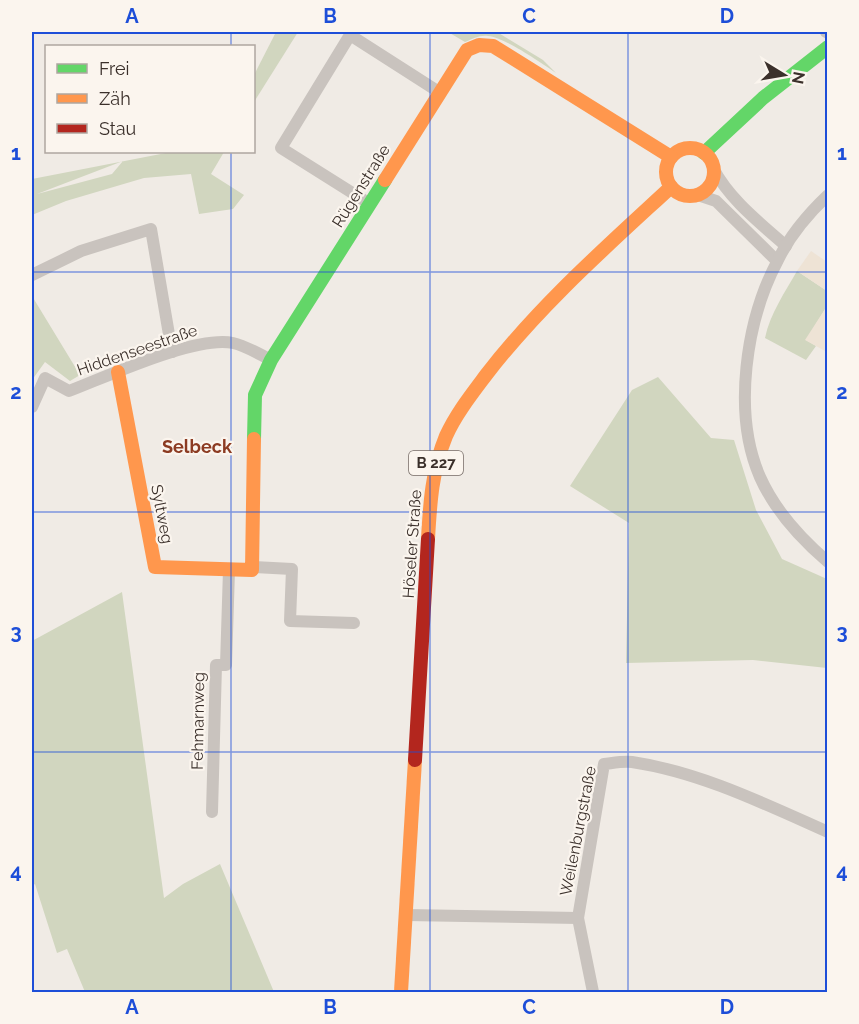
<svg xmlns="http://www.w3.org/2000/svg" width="859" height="1024" font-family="Raleway,sans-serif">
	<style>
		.green { fill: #d1d6bf; fill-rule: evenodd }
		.plaza { fill: #eee3d5 }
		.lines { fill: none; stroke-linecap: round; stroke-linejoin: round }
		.street { stroke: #c9c3be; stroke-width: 12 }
		.fast { stroke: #63d668; stroke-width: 14 }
		.slow { stroke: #ff974d; stroke-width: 14 }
		.jam { stroke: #b3261e; stroke-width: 14 }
		.grid { fill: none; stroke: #1d4ed8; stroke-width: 1.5; stroke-opacity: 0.55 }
		.labels { text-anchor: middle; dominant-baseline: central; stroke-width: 4.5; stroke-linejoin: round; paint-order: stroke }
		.shield { fill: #fbf5ee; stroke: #756b66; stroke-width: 1.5 }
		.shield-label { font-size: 15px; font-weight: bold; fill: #3b302b }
		.street-label { font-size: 16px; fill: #3b302b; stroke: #fbf5ee }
		.neighbourhood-label { font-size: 18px; font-weight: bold; fill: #8c3b22; stroke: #fbf5ee }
		.neatline { fill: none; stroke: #1d4ed8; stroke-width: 2 }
		.grid-label { font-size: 20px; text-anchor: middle; font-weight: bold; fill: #1d4ed8 }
	</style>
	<rect width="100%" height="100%" fill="#f0ebe5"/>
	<g class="green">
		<path d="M276,32h22l-44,70v-27z"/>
		<path d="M448,32h49l46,28 13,13c-15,-10 -52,-36 -68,-37 -9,-1 -15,3 -23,6z"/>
		<path d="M171,152h53l-13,22 33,21 -11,14 -34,5 -8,-40 -47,4 -78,23 -34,14v-36zM123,161l-11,13 -75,20z"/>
		<path d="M797,271l30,20v15l-21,34 10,6 -10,14 -41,-22c5,-24 20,-46 32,-67z"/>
		<path d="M32,296l48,79 -10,6 -25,-19 -13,18z"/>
		<path d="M658,377l53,61 23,2 22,70 26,49 45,20v89l-74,-8 -127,3 3,-140 -59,-37 62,-96z"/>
		<path d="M122,592l42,306 19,-14 37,-20 54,128h-189l-18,-43 -10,4 -22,-69 -3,2v-245z"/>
	</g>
	<g class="plaza">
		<path d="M811,251l16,11v29l-30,-20z"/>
		<path d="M827,306v46l-22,-12z"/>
	</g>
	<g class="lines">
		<g class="street">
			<path d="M826,32l2,1"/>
			<path d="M713,168c17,32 46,54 73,78"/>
			<path d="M698,195l18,6 61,60"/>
			<path d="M828,195c-20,19 -38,40 -50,65 -32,60 -46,153 -18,217 15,34 40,61 68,85"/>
			<path d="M370,204l-89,-56 69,-113 89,57"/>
			<path d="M32,275l49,-24 70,-22 21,123"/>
			<path d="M32,407l13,-29 24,13c37,-14 127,-56 164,-48 13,3 26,11 38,17"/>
			<path d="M253,567l39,2 -2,52 64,2"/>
			<path d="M212,812l4,-147h10l3,-95"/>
			<path d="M406,915l172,3"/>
			<path d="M593,992l-15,-74 26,-154c9,-1 19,-3 28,-2 68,10 133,42 196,70"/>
		</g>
		<g class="fast">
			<path d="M704,153l59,-55 65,-51"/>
			<path d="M254,439l1,-44 16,-35 114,-180"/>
		</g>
		<g class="slow">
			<circle cx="690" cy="172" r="24"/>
			<path d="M385,180l82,-130 12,-5 14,1 178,111"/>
			<path d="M118,372l37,195 97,3 2,-131"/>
			<path d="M428,539c2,-36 4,-69 18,-103 10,-22 25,-41 40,-61 54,-70 120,-128 185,-188"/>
			<path d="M401,992l14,-232"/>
		</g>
		<path class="jam" d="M415,760l13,-221"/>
	</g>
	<path class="grid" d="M231,32v14M430,32v960M628,32v960M231,152v840M32,272h796M32,512h796M32,752h796"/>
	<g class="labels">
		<rect class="shield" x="409" y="451" width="54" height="24" rx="4.5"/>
		<g class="shield-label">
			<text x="436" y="463">B 227</text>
		</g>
		<g class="street-label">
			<text transform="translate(361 186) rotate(-58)">Rügenstraße</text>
			<text transform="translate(137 350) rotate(-19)">Hiddenseestraße</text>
			<text transform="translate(162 514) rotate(79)">Syltweg</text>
			<text transform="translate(412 544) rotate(-86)">Höseler Straße</text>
			<text transform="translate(198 721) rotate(-89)">Fehmarnweg</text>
			<text transform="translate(578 831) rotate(-79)">Weilenburgstraße</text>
		</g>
		<g class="neighbourhood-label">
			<text x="197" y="446">Selbeck</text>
		</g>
	</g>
	<rect width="859" height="1024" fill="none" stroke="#fbf5ee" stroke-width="66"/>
	<rect x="45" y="45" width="210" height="108" fill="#fbf5ee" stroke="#aea6a0" stroke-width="1.5"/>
	<rect x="57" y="64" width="30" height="9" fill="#63d668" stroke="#aea6a0" stroke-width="1.5"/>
	<text x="99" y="75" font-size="18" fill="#3b302b">Frei</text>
	<rect x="57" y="94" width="30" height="9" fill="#ff974d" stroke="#aea6a0" stroke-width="1.5"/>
	<text x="99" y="105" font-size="18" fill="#3b302b">Zäh</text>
	<rect x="57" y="124" width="30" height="9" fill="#b3261e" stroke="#aea6a0" stroke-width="1.5"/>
	<text x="99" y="135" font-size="18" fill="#3b302b">Stau</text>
	<g transform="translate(784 75) rotate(101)" stroke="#fbf5ee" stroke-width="4.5" paint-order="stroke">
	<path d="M0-4.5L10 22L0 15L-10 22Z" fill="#3b302b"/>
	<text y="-9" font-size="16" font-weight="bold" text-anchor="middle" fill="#3b302b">N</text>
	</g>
	<rect x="33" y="33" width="793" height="958" class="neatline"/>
	<g class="grid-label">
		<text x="132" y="23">A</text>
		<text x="330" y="23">B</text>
		<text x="529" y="23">C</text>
		<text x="727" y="23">D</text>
		<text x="16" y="160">1</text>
		<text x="842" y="160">1</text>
		<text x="16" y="399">2</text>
		<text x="842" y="399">2</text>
		<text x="16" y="639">3</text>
		<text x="842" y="639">3</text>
		<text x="16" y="878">4</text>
		<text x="842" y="878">4</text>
		<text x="132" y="1014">A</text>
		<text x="330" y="1014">B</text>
		<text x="529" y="1014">C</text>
		<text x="727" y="1014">D</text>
	</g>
</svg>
